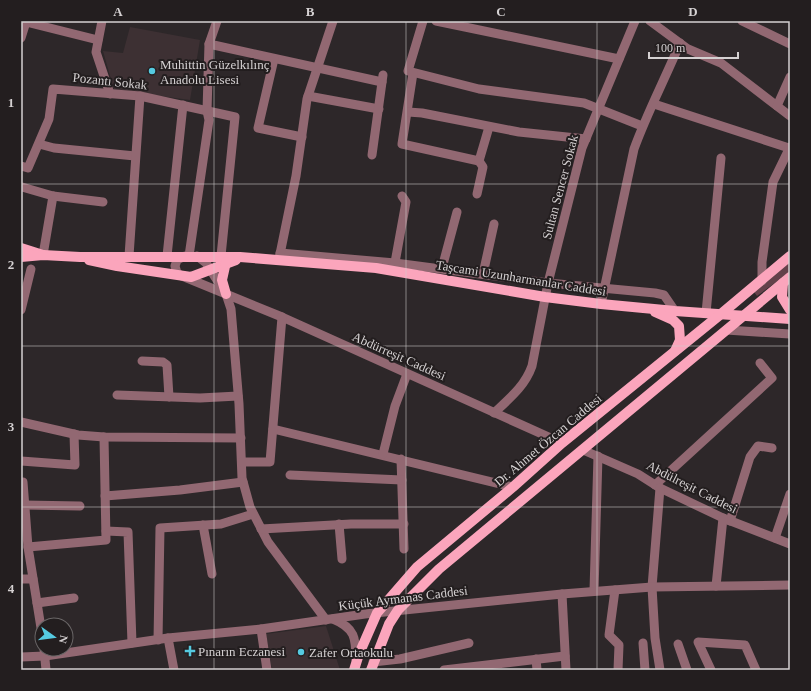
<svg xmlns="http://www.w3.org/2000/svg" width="811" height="691" font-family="'Times New Roman',serif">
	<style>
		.built { fill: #3d3033 }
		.green { fill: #64414a }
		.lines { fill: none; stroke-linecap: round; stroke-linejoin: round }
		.minor { stroke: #926872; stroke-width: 9 }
		.major { stroke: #fba5bc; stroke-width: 10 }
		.grid { fill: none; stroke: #d5d1d2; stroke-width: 1; stroke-opacity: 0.55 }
		.poi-dot { fill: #55cae0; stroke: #231e1f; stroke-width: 1.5 }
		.labels { text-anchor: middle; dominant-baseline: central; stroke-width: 4; stroke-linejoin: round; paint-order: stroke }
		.poi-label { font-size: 13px; fill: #d5d1d2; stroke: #231e1f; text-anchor: start }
		.street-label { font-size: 13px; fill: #d5d1d2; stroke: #231e1f }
		.neatline { fill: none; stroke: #d5d1d2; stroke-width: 1.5 }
		.grid-label { font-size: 13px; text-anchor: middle; font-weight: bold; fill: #d5d1d2 }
	</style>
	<rect width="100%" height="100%" fill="#2d2729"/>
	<g class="built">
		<path d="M130,27l70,13 -10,60 -76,-10 -11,-39 20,2z"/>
		<path d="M326,626l14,44h-68l-6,-36z"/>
	</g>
	<path class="green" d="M790,261v11l-33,24 -3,-4z"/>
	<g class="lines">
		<g class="minor">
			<path d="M22,21l76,19"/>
			<path d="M102,21l-6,31 14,42"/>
			<path d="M423,21l-15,50 71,18 105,14 58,23"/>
			<path d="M436,21l183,38"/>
			<path d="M650,21l38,28 33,14 69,53"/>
			<path d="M742,21l48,23"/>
			<path d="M21,38l5,-16"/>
			<path d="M209,44l173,38"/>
			<path d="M274,59l-16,69 44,9"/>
			<path d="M413,73l-11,71 77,17 10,-34"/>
			<path d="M308,96l71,13"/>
			<path d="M654,104l135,44"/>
			<path d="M777,106l13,-29"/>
			<path d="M408,112l14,1 97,19 67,7"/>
			<path d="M39,144l15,4 81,8"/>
			<path d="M372,155l11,-80"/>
			<path d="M21,166l7,2 21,-49 4,-30 87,7 95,21 -14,139"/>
			<path d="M22,187l31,9 50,6"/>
			<path d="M477,194l6,-27 -4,-6"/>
			<path d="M280,253l115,10 153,20 107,10 9,2 11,16"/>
			<path d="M43,255l10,-59"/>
			<path d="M129,256l11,-160"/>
			<path d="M167,256l16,-151"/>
			<path d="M185,256l-8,4 -2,6 2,7 5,3 100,41 280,126"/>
			<path d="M189,256l20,-136 -2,-9 2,-67 8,-23"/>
			<path d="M197,256l9,7 20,31 5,15 8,95 3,74 8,29 18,35 58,78"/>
			<path d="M279,259l17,-83 11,-77 26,-78"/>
			<path d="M394,268l12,-66 -4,-6"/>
			<path d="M442,268l15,-56"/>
			<path d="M483,274l11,-50"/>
			<path d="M762,281v-19l11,-80 17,-35"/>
			<path d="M601,304l33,-155c13,-36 31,-70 46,-106"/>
			<path d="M21,310l10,-41"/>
			<path d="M706,313l15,-155"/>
			<path d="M726,330l64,4"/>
			<path d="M142,361l21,1 4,3 2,32"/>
			<path d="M117,395l83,3 38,-2"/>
			<path d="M494,413c16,-15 31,-27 38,-47l16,-83 34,-135 53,-127"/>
			<path d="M21,422l57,13 26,2 137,1"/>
			<path d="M273,429l240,58"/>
			<path d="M583,450l55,24 22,14 63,30 67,26"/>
			<path d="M383,454l12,-48 12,-32"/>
			<path d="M401,459l3,90"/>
			<path d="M21,461l54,4 -1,-31"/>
			<path d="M242,462h28l12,-145"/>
			<path d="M290,475l112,5"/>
			<path d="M23,482l5,65 14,87"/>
			<path d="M655,485l117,-107 -12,-15"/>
			<path d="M660,488l-8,99 3,51 5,32"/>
			<path d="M105,496l75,-6 63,-8"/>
			<path d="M24,505l56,1"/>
			<path d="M730,521l20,-64 8,-11 14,2"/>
			<path d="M339,524l3,35"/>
			<path d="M203,525l9,49"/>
			<path d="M261,529l90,-5h53"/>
			<path d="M106,531l22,1 4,111"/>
			<path d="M775,538l15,-44"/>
			<path d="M28,547l78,-7 -2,-103"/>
			<path d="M21,579h12"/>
			<path d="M716,586l7,-68"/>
			<path d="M615,590l-6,45 10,10 -1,25"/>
			<path d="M594,591l4,-135"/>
			<path d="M562,594l4,76"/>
			<path d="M37,603l37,-5"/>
			<path d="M333,619c22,9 23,19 23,41"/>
			<path d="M261,629l6,41"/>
			<path d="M168,638l6,32"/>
			<path d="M158,640l2,-112 61,-4 32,-10"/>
			<path d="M643,643l2,27"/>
			<path d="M678,644l9,26"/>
			<path d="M44,649l2,21"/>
			<path d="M21,657l24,-1 123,-18 93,-9 104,-15 197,-20 90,-7 138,-2"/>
			<path d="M536,659l1,11"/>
			<path d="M373,662l27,-3 69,-16"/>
			<path d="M444,670l121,-14"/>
			<path d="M711,670l-13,-28 47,3 11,25"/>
		</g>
		<g class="major">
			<path d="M21,248l22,7"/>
			<path d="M21,257l22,-2 37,2h160l136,11 169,29 56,7 74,7 115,8"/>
			<path d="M89,260l28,6 74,11 45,-17"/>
			<path d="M783,283l-1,14 8,13"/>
			<path d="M226,294l-4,-14 4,-18"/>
			<path d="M655,312l18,8 6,6 1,14 -5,11"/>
			<path d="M354,670l5,-16 18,-41 40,-46 96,-80 49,-44 159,-129 69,-58"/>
			<path d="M371,670l18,-46 9,-14 41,-41 351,-292"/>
		</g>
	</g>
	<path class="grid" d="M214,21v649M406,21v649M597,21v649M21,184h769M21,346h769M21,507h769"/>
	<g class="poi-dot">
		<circle cx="152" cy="71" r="4"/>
		<path d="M188 645h4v4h4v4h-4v4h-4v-4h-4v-4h4z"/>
		<circle cx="301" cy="652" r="4"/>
	</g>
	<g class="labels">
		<g class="poi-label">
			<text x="160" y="64">Muhittin Güzelkılınç<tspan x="160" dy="15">Anadolu Lisesi</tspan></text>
			<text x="198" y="651">Pınarın Eczanesi</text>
			<text x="309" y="652">Zafer Ortaokulu</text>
		</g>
		<g class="street-label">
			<text transform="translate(110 81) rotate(6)">Pozantı Sokak</text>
			<text transform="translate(560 187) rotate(-75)">Sultan Sencer Sokak</text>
			<text transform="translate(521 278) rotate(9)">Taşcami Uzunharmanlar Caddesi</text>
			<text transform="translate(399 356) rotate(24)">Abdürreşit Caddesi</text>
			<text transform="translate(548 440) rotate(-40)">Dr. Ahmet Özcan Caddesi</text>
			<text transform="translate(692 487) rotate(27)">Abdülreşit Caddesi</text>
			<text transform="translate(403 598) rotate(-7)">Küçük Aymanas Caddesi</text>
		</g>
	</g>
	<rect width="811" height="691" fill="none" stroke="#231e1f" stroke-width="44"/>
	<g transform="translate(54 637) rotate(104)"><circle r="19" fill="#231e1f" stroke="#6a6667"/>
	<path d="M0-3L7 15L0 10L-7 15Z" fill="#55cae0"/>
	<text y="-6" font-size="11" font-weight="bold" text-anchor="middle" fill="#d5d1d2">N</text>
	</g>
	<path d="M649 52v6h89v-6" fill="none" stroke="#d5d1d2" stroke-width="2"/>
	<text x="655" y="52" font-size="12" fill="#d5d1d2" stroke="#231e1f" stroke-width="3" paint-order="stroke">100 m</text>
	<rect x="22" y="22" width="767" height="647" class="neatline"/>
	<g class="grid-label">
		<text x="118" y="16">A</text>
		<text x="310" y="16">B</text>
		<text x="501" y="16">C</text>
		<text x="693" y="16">D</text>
		<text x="11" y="107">1</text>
		<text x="11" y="269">2</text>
		<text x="11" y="431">3</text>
		<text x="11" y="593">4</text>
	</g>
</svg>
